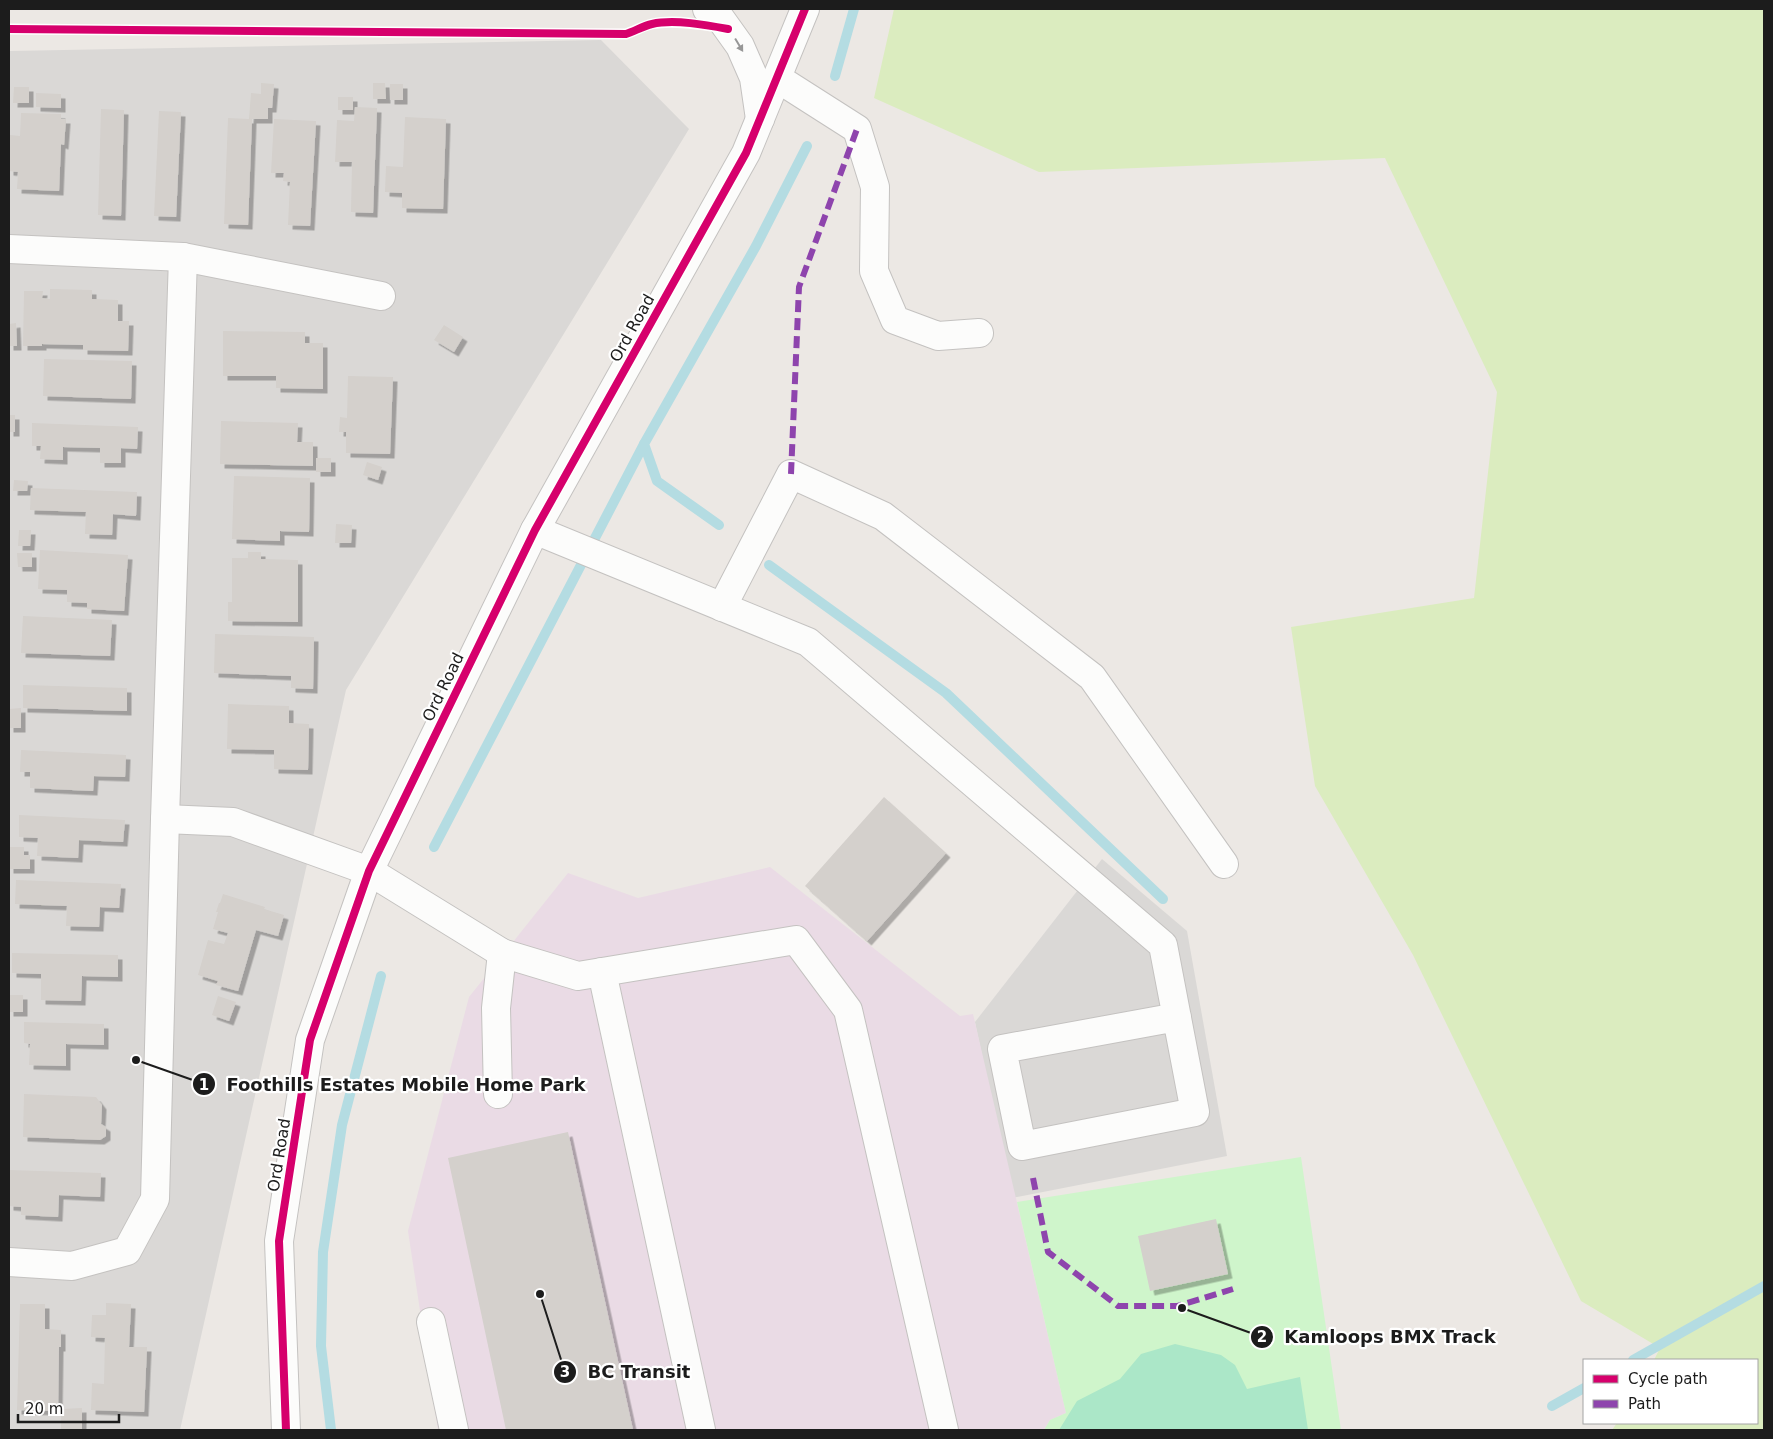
<svg xmlns="http://www.w3.org/2000/svg" width="1773" height="1439" font-family="'DejaVu Sans',sans-serif">
	<style>
		.residential { fill: #dad8d6 }
		.industrial { fill: #eadbe5 }
		.grass { fill: #dbecbf }
		.park { fill: #cff5cb }
		.pitch { fill: #abe7c8 }
		.lines { fill: none; stroke-linecap: round; stroke-linejoin: round }
		.stream { stroke: #b4dce2; stroke-width: 10 }
		.building { fill: #d4d0cc; filter: url(#shadow) }
		.minor-casing { stroke: #c4c2c0; stroke-width: 30 }
		.minor { stroke: #fcfcfb; stroke-width: 28 }
		.quiet { stroke: #8e44ad; stroke-width: 6; stroke-dasharray: 12 6; stroke-linecap: butt }
		.cycleway-casing { stroke: #fff; stroke-width: 11 }
		.cycleway { stroke: #d6006c; stroke-width: 8 }
		.oneway { fill: #979797 }
		.labels { text-anchor: middle; dominant-baseline: central; stroke-width: 4.5; stroke-linejoin: round; paint-order: stroke }
		.street-label { font-size: 16px; fill: #1c1c1c; stroke: #fff }
		.leader { fill: none; stroke: #1c1c1c; stroke-width: 2 }
		.callout-dot { fill: #1c1c1c; stroke: #fff; stroke-width: 2 }
		.mark-label { font-size: 15px; text-anchor: middle; font-weight: bold; fill: #fff }
		.callout-label { font-size: 18px; text-anchor: middle; font-weight: bold; fill: #1c1c1c; stroke: #fff; stroke-width: 4.5; stroke-linejoin: round; paint-order: stroke }
	</style>
	<defs>
		<filter id="shadow"><feDropShadow dx="4.5" dy="4.5" stdDeviation="0" flood-color="#0004"/></filter>
	</defs>
	<rect width="100%" height="100%" fill="#ece8e4"/>
	<g class="residential">
		<path d="M601,40l88,89 -343,561 -166,740h-171v-1379z"/>
		<path d="M1102,859l85,72 40,225 -215,42 -37,-176z"/>
	</g>
	<path class="industrial" d="M770,867l190,149 13,-2 93,399 -16,7 -6,10h-606l-30,-199 61,-234 99,-124 70,25z"/>
	<path class="grass" d="M894,9h870v1421h-152l5,-7h140v-63h-103l6,-12 -79,-47 -168,-346 -98,-169 -24,-159 183,-29 23,-206 -112,-234 -346,14 -165,-74z"/>
	<path class="park" d="M1301,1157l40,273h-297l6,-10 16,-7 -49,-211z"/>
	<path class="pitch" d="M1175,1344l46,11 14,10 12,24 53,-12 8,53h-249l18,-29 43,-22 21,-25z"/>
	<g class="lines">
		<g class="stream">
			<path d="M835,76l19,-67"/>
			<path d="M719,525l-62,-44 -13,-37 112,-198 51,-100"/>
			<path d="M769,565l177,128 217,206"/>
			<path d="M434,847l210,-403"/>
			<path d="M1633,1360l131,-74"/>
			<path d="M1552,1406l32,-18"/>
			<path d="M331,1430l-10,-84 2,-94 19,-127 39,-149"/>
		</g>
	</g>
	<g class="building">
		<path d="M261,83l13,1 -2,24h-4v11h-16l-4,106 -24,-1 4,-106 21,1 2,-26 10,1z"/>
		<path d="M373,83h12l1,16h-13z"/>
		<rect x="390" y="84" width="13" height="16"/>
		<path d="M14,87h15v16h-16z"/>
		<path d="M36,93l25,1v14l-25,-1z"/>
		<rect x="338" y="97" width="15" height="13"/>
		<path d="M355,107l22,1 -4,105 -22,-1 1,-50h-17l2,-42 17,1z"/>
		<path d="M101,109l23,1 -3,106 -23,-1z"/>
		<path d="M159,111l22,1 -5,105 -22,-1z"/>
		<path d="M21,113l40,1v5h5l-2,26 -3,-1 -2,47 -42,-2 1,-17 -9,-1v-7l1,-29 10,1z"/>
		<path d="M405,117l41,2 -3,90 -41,-1v-15l-17,-1 1,-26 17,1z"/>
		<path d="M274,119l42,2 -6,105 -22,-1 2,-43 -7,-1 1,-8h-13z"/>
		<path d="M50,289l42,1v9l26,1v21h11l-1,30 -45,-1v-5l-41,-1v2h-19l1,-55h19l-1,7 8,1z"/>
		<path d="M16,323l1,23h-8v-22z"/>
		<path d="M444,325l19,12 -9,15 -20,-12z"/>
		<path d="M223,331l82,1v11h18v46l-47,-1v-12h-53z"/>
		<path d="M44,359l88,2 -1,38 -88,-3z"/>
		<path d="M348,376l45,1 -3,77 -44,-1v-21h-7l1,-15 7,1z"/>
		<rect x="9" y="415" width="6" height="17"/>
		<path d="M221,421l77,2 -1,19h16v24l-93,-2z"/>
		<path d="M32,423l106,4 -1,22 -16,-1v15h-21v-15l-37,-1v13l-23,-1 1,-13h-9z"/>
		<rect x="316" y="458" width="15" height="14"/>
		<path d="M367,462l15,5 -4,13 -15,-5z"/>
		<path d="M234,476l76,2 -1,54 -29,-1v10l-48,-2z"/>
		<path d="M14,480l14,1 -1,10h-14z"/>
		<path d="M31,488l106,4 -1,24 -23,-2 -1,21 -27,-1 1,-22 -56,-2z"/>
		<path d="M336,524l16,1 -1,18h-16z"/>
		<path d="M19,530h12l-1,16h-12z"/>
		<path d="M40,550l88,5 -4,56 -37,-2v-6l-20,-1v-12l-29,-1z"/>
		<path d="M248,552h13v7l37,1v62l-70,-1v-19h4v-44h16z"/>
		<path d="M17,553h15v14h-14z"/>
		<path d="M23,616l89,4 -2,36 -89,-3z"/>
		<path d="M215,634l99,3 -1,52 -22,-1v-12l-77,-3z"/>
		<path d="M23,685l104,3v23l-104,-3z"/>
		<path d="M228,704l61,2v17l20,1 -1,46 -34,-1v-19l-47,-1z"/>
		<path d="M21,708v20h-12v-19z"/>
		<path d="M21,750l105,5 -1,22 -31,-1 -1,15 -63,-3v-16h-10z"/>
		<path d="M884,797l62,56 -79,88 -62,-55z"/>
		<path d="M19,815l106,5 -2,22 -44,-2 -1,18 -41,-2 1,-18 -19,-1z"/>
		<path d="M9,847h15v8h6v14h-21z"/>
		<path d="M16,880l105,4 -2,24 -19,-1 -1,20 -33,-1 1,-20 -52,-2z"/>
		<path d="M223,894l42,13 -1,2 20,6 -6,21 -22,-6 -18,61 -22,-6 2,-4 -20,-6 10,-35 16,4 4,-11 -15,-4 5,-17h-2l3,-9h1z"/>
		<path d="M12,953l106,2v22l-36,-1 -1,25 -40,-1v-26l-29,-1z"/>
		<rect x="9" y="995" width="14" height="17"/>
		<path d="M218,996l18,6 -7,19 -17,-6z"/>
		<path d="M24,1022l80,2v21l-38,-1v22l-37,-1 1,-21 -6,-1z"/>
		<path d="M24,1094l72,3 6,8 -1,19 5,3v9l-6,4 -77,-3z"/>
		<path d="M568,1132l65,298h-127l-58,-272z"/>
		<path d="M9,1170l92,3 -1,24 -41,-2 -1,22 -37,-2v-8l-12,-1z"/>
		<path d="M1216,1219l12,55 -78,17 -12,-55z"/>
		<path d="M106,1303l25,1 -2,43h18l-3,65 -53,-2 1,-27 12,1 1,-46 -14,-1 1,-22h14z"/>
		<path d="M20,1304h25v25l16,1v17h-2l-1,64 -41,-1z"/>
		<path d="M82,1408v22h-21v-21z"/>
	</g>
	<g class="lines">
		<g class="minor-casing">
			<g id="minor">
				<path d="M707,9l13,9 20,28 14,32 6,41"/>
				<path d="M777,78l80,51 18,58 -1,84 21,49 43,16 41,-3"/>
				<path d="M9,249l174,8 198,39"/>
				<path d="M535,530l273,112 355,303 32,167 -173,34 -20,-97 175,-32"/>
				<path d="M722,607l69,-133 92,42 209,161 132,187"/>
				<path d="M165,819l68,3 136,49 133,82 76,23 218,-36 52,70 96,420"/>
				<path d="M602,972l99,458"/>
				<path d="M498,1094l-2,-86 6,-55"/>
				<path d="M9,1262l63,4 55,-15 28,-52 10,-380 18,-562"/>
				<path d="M431,1322l23,108"/>
				<path d="M286,1430l-7,-189 31,-201 59,-169 166,-341 211,-377 59,-144"/>
			</g>
		</g>
		<use href="#minor" class="minor"/>
		<g class="quiet">
			<path d="M791,474l8,-187 58,-158"/>
			<path d="M1033,1178l15,74 70,54h59l56,-17"/>
		</g>
		<g class="cycleway-casing">
			<g id="cycleway">
				<path d="M9,29l617,5c9,-3 17,-8 26,-10 22,-5 55,1 76,5"/>
				<path d="M286,1430l-7,-189 31,-201 59,-169 166,-341 211,-377 59,-144"/>
			</g>
		</g>
		<use href="#cycleway" class="cycleway"/>
	</g>
	<defs><path id="oneway-solid" d="M-6-.8H1V-3.2L6.5 0L1 3.2V.8H-6Z" transform="scale(1.25)"/></defs>
	<use class="oneway" href="#oneway-solid" transform="translate(739 45) rotate(59)"/>
	<g class="labels">
		<g class="street-label">
			<text transform="translate(632 328) rotate(-61)">Ord Road</text>
			<text transform="translate(443 687) rotate(-64)">Ord Road</text>
			<text transform="translate(279 1155) rotate(-81)">Ord Road</text>
		</g>
	</g>
	<path class="leader" d="M136 1060L204 1084M1182 1308L1262 1337M540 1294L565 1372"/>
	<g class="callout-dot">
		<circle cx="136" cy="1060" r="5"/>
		<circle cx="1182" cy="1308" r="5"/>
		<circle cx="540" cy="1294" r="5"/>
		<circle cx="204" cy="1084" r="12"/>
		<circle cx="1262" cy="1337" r="12"/>
		<circle cx="565" cy="1372" r="12"/>
	</g>
	<g class="mark-label">
		<text x="204" y="1090">1</text>
		<text x="1262" y="1342">2</text>
		<text x="565" y="1377">3</text>
	</g>
	<g class="callout-label">
		<text x="406" y="1091">Foothills Estates Mobile Home Park</text>
		<text x="1390" y="1343">Kamloops BMX Track</text>
		<text x="639" y="1378">BC Transit</text>
	</g>
	<rect width="1773" height="1439" fill="none" stroke="#1c1c1c" stroke-width="20"/>
	<rect x="1583" y="1359" width="175" height="65" fill="#ffffff" stroke="#a4a4a4"/>
	<rect x="1593" y="1375" width="25" height="8" fill="#d6006c" stroke="#a4a4a4"/>
	<text x="1628" y="1384" font-size="15" fill="#1c1c1c">Cycle path</text>
	<rect x="1593" y="1400" width="25" height="8" fill="#8e44ad" stroke="#a4a4a4"/>
	<text x="1628" y="1409" font-size="15" fill="#1c1c1c">Path</text>
	<path d="M18 1414v8h101v-8" fill="none" stroke="#1c1c1c" stroke-width="2.5"/>
	<text x="25" y="1414" font-size="15" fill="#1c1c1c" stroke="#ffffff" stroke-width="4" paint-order="stroke">20 m</text>
</svg>
